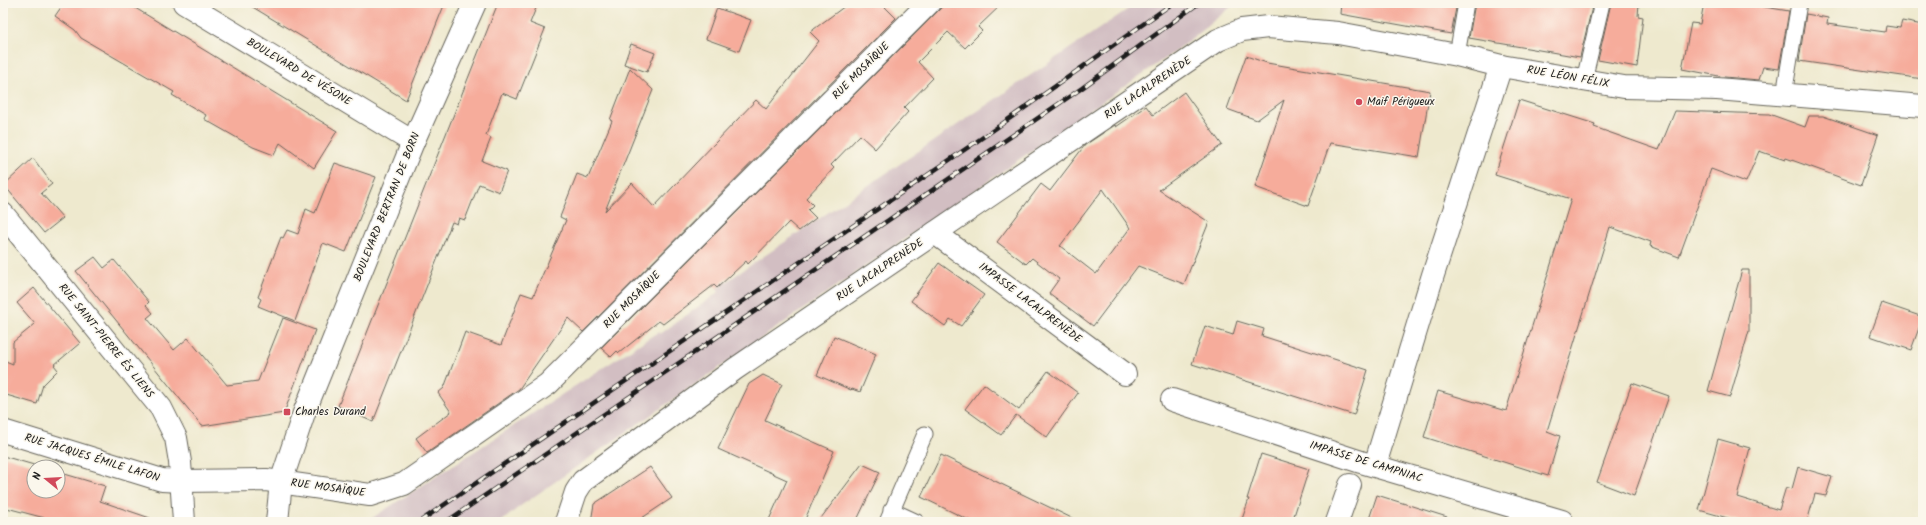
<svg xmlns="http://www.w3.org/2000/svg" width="1926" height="525" font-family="Kalam,sans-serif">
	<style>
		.industrial { fill: #d2bec2 }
		.building { fill: #f6ac9b; fill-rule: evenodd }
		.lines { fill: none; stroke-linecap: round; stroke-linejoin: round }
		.lane-casing { stroke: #66645a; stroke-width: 17 }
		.street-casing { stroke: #66645a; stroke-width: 24 }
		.secondary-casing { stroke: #66645a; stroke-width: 24 }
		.lane { stroke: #fff; stroke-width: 15 }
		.street { stroke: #fff; stroke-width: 22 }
		.secondary { stroke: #fff; stroke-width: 22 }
		.rail-casing { stroke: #1c1c1c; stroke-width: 4.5 }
		.rail { stroke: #fbf7ec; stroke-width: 3; stroke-dasharray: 9; stroke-linecap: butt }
		.poi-dot { fill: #d1495b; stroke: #fbf7ec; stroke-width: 1.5 }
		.labels { text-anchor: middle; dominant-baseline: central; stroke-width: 3; stroke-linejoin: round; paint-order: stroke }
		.street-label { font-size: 11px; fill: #1c1c1c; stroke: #fbf7ec }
		.poi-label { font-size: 11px; fill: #1c1c1c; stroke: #fbf7ec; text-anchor: start }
	</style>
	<rect width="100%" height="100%" fill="#fbf7ec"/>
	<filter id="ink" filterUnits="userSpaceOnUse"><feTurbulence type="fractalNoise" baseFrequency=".025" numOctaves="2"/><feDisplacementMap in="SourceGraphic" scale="8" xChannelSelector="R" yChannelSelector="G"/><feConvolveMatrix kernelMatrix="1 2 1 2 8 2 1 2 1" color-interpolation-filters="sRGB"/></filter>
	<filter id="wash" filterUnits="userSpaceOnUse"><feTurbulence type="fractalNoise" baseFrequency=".012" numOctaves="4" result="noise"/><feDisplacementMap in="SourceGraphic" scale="16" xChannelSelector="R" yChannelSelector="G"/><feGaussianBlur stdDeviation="0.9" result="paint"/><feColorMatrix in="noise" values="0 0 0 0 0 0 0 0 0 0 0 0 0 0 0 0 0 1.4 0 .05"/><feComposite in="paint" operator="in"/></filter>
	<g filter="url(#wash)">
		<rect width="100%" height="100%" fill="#eee9ce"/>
		<path class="industrial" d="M1137,3h99l-59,47 -565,392 -93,65 -18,15h-135l292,-190 2,2 59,-42 -2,-4z"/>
		<g id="blocks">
			<g class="building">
				<path d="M64,3h63l210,128 -23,37 -34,-25 -6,12 -21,-8 -49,-28 2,-4 -34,-20 2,-3 -93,-54 -6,-8 -20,-14z"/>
				<path d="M246,3h199l-39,97z"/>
				<path d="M498,3h40l-8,20 15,6 -28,70 -15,-6 -16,42 5,3 -9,23 25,10 -8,21 -20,-8 -14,36 -6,-2 -2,6 -5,-2 -79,200 -35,-16z"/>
				<path d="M849,3h32l15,15 -313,314 -15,-14 -49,71 -92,64 -11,-15 35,-26 -13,-19 6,-5 21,-56 36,13 20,-52 12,4 33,-77 -6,-3 17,-43 11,4 24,-57 -2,-1 20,-52 23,22 -48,121 27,-28 22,24 102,-107 10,9 53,-68 -9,-9z"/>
				<path d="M946,3h57l-25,24 4,4 -17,17 -17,-16 -30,30 15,16 -29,30 4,4 -33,37 -15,-14 -29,30 3,3 -28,30 7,7 -5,5 8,8 -17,13 -10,-9 -41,42 -2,-3 -29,27 -3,-3 -51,39 -4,-3 -40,32 -2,-2 -6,6 -10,-9z"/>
				<path d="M1341,3h116l-6,31 -111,-20z"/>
				<path d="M1475,3h118l-13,54 -111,-19z"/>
				<path d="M1611,3h28l-1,13 5,1 -6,50 -39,-7z"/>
				<path d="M1704,3h36l49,8 -10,58 -16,-2 -4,13 -35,-3 -42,-8 9,-46 9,1z"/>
				<path d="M717,8l34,12 -12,31 -33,-12z"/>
				<path d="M1806,14l22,4 -1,6 58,8 1,-6 14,2 2,-7 21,4v54l-124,-18z"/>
				<path d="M631,44l24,9 -8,19 -23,-8z"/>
				<path d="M1246,56l21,7 163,28 -11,66 -89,-14 -22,63 -53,-19 29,-87 -27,20 -30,-11z"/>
				<path d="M1184,92l38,53 -63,45 50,32 -25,62 -46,-18 -45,60 -44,-33 10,-14 -27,-21 -6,6 -29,-22 44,-58 9,7 35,-46 30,-20 1,2 30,-21 7,9zM1103,189l27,39 -34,46 -36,-28z"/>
				<path d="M1519,100l76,24 -1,3 65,23 16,-39 94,3 36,13 4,-11h14l55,19 -17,50 -75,-27 -1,2 -26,-9 -13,31 -35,-13 -32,88 -29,-11 1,-4 -41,-15 -63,204 13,5 -12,40 -124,-39 14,-46 68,20 65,-212 -76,-24z"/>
				<path d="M33,158l19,26 -11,9 22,25 -19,15 -40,-48z"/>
				<path d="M335,163l41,14 -30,75 -23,-9 -28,78 -37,-15 3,-7 -3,-2 23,-60 2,1 4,-8 11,4 8,-25 9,4z"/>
				<path d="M95,257l9,11 10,-8 35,42 -3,3 7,8 -6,5 27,32 14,-12 39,47 31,-4 25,-63 32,12 -31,83 -82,13 -126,-155z"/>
				<path d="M939,263l45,32 -23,31 -11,-7 -5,7 -34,-25z"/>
				<path d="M1742,270h7v61l-19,66 -22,-6z"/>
				<path d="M34,288l46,55 -26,22 4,5 -15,15 -6,19 -34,-10v-34l10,4v-22l22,-18 -18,-21z"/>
				<path d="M1882,303l41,14 -12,33 -41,-14z"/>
				<path d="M1237,321l27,8 -2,7 106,34 -14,45 -162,-51 13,-38 28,9z"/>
				<path d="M834,336l42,18 -16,38 -8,-3 -1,1 -34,-15z"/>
				<path d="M1048,371l30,22 -31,44 -31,-22 -15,20 -36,-26 19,-25 35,26z"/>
				<path d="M763,375l19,9 -17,36 69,31 -30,71h-36l19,-42 -69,-31 31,-65z"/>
				<path d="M1632,383l37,13 -35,100 -37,-14z"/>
				<path d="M1718,439l32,9 -13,49 42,13 7,-23 6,2 6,-22 34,10 -6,19 -11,-2 -8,28h-65l-43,-12z"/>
				<path d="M1261,454l48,15 -17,53h-51l8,-23h-2z"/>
				<path d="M941,455l139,67h-107l-52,-25z"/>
				<path d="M3,456l38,11h-7v24h24v-19l47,14 -5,15 50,17 -1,4h-89l-57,-15z"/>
				<path d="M862,464l18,8 -24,50h-38z"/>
				<path d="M650,467l22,31 -36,24h-45l3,-18z"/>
				<path d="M1377,495l70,22 -1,5h-78z"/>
			</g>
		</g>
	</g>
	<g filter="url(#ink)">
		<use href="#blocks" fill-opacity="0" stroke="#66645a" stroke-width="1"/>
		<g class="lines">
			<g class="lane-casing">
				<g id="lane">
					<path d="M1457,55l9,-52"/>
					<path d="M1584,80l18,-77"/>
					<path d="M1784,95l15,-92"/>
					<path d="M891,510l26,12"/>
					<path d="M887,522l38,-88"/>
				</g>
			</g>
			<g class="street-casing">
				<g id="street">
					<path d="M184,3l229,139"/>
					<path d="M3,214l158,194 15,30 4,24 4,60"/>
					<path d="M935,233l190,141"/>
					<path d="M1172,400l189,62 201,59"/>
					<path d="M3,431l159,49 19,1 85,-1 104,15 34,-11 144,-100 381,-381"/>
					<path d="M1375,465l58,-190 68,-209"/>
					<path d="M566,522l10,-30 7,-11 152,-112 483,-329 24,-10 26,-3 70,6 119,22 44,11 123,21 93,2 206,17"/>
					<path d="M1337,522l13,-37"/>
				</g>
			</g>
			<g class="secondary-casing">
				<path id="secondary" d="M277,522l4,-40 23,-69 109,-271 62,-139"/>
			</g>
			<use href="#lane" class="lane"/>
			<use href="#street" class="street"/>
			<use href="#secondary" class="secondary"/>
			<g class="rail-casing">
				<g id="rail">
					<path d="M419,522l573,-391 181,-128"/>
					<path d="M446,522l636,-434 117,-85"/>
				</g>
			</g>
			<use href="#rail" class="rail"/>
		</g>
	</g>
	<g class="poi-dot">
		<circle cx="1359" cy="102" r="4"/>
		<rect x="283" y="408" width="8" height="8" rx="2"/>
	</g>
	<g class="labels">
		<g class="street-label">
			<text transform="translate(861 71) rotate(-45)">RUE MOSAÏQUE</text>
			<text transform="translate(299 72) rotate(31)">BOULEVARD DE VÉSONE</text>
			<text transform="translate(1568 77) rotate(10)">RUE LÉON FÉLIX</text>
			<text transform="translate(1148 88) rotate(-34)">RUE LACALPRENÈDE</text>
			<text transform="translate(387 207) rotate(-68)">BOULEVARD BERTRAN DE BORN</text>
			<text transform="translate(880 270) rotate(-34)">RUE LACALPRENÈDE</text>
			<text transform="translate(632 300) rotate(-45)">RUE MOSAÏQUE</text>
			<text transform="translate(1030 303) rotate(37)">IMPASSE LACALPRENÈDE</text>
			<text transform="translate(106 341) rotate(51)">RUE SAINT-PIERRE ÈS LIENS</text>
			<text transform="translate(92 458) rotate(17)">RUE JACQUES ÉMILE LAFON</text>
			<text transform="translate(1366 462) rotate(17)">IMPASSE DE CAMPNIAC</text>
			<text transform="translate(328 488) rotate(8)">RUE MOSAÏQUE</text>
		</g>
		<g class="poi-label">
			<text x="1367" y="102">Maif Périgueux</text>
			<text x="295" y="412">Charles Durand</text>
		</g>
	</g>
	<rect width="1926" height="525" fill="none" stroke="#fbf7ec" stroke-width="16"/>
	<g transform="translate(46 479) rotate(288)"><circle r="19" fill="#fbf7ec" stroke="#a29f99"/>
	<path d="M0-3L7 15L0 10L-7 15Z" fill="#d1495b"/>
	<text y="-6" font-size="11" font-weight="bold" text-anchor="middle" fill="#1c1c1c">N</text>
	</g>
</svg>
